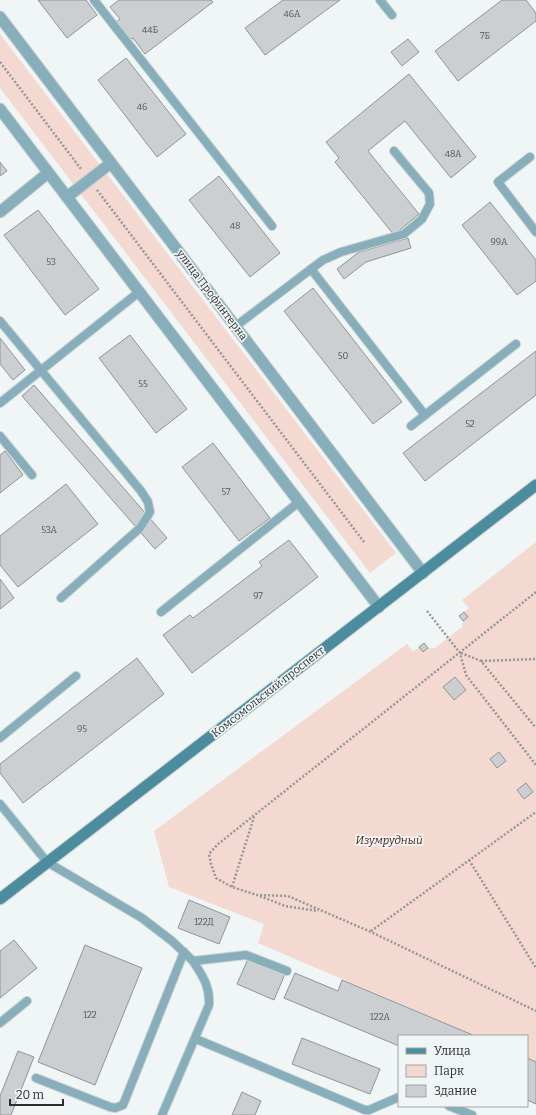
<svg xmlns="http://www.w3.org/2000/svg" width="536" height="1115" font-family="Bitter,serif">
	<style>
		.green { fill: #f4d9d0 }
		.building { fill: #cbcfd1; stroke: #909496 }
		.lines { fill: none; stroke-linecap: round; stroke-linejoin: round }
		.service-casing { stroke: #cdd1d2; stroke-width: 10 }
		.minor-casing { stroke: #cdd1d2; stroke-width: 13 }
		.tertiary-casing { stroke: #cdd1d2; stroke-width: 13 }
		.secondary-casing { stroke: #cdd1d2; stroke-width: 13 }
		.path { stroke: #949798; stroke-width: 2.5; stroke-dasharray: 2 2; stroke-linecap: butt }
		.service { stroke: #86afbb; stroke-width: 8 }
		.minor { stroke: #86afbb; stroke-width: 11 }
		.tertiary { stroke: #86afbb; stroke-width: 11 }
		.secondary { stroke: #4b8d9f; stroke-width: 11 }
		.labels { text-anchor: middle; dominant-baseline: central; stroke-width: 3.5; stroke-linejoin: round; paint-order: stroke }
		.number-label { font-size: 9px; fill: #545657 }
		.street-label { font-size: 11px; fill: #2c2e2e; stroke: #f0f5f6 }
		.park-label { font-size: 11px; font-style: italic; fill: #471809; stroke: #f0f5f6 }
	</style>
	<rect width="100%" height="100%" fill="#f0f5f6"/>
	<g class="green">
		<path d="M0,34l396,519 -26,20 -370,-485z"/>
		<path d="M536,542v520l-9,-4v-22h-52l-217,-93 6,-19 -95,-37 -15,-56 253,-187 6,8 6,-5 4,5 5,-4h7l27,-21 1,-6 5,-4 -4,-5 5,-4 -7,-8z"/>
	</g>
	<g class="building">
		<path d="M38,0h48l11,15 -30,23z"/>
		<path d="M119,0h92l2,2 -68,52 -12,-16 -3,2 -14,-18 4,-3 -10,-12z"/>
		<path d="M283,0h57l-75,55 -20,-27z"/>
		<path d="M502,0h24l10,13v8l-78,60 -23,-30z"/>
		<path d="M408,39l11,13 -17,14 -11,-14z"/>
		<path d="M126,58l60,76 -29,23 -59,-77z"/>
		<path d="M409,74l67,83 -25,21 -46,-57 -37,30 51,63 -25,21 -59,-73 4,-4 -13,-16z"/>
		<path d="M0,162l7,9 -7,5z"/>
		<path d="M219,176l61,77 -30,24 -61,-77z"/>
		<path d="M490,202l46,58v21l-19,14 -55,-70z"/>
		<path d="M38,210l61,79 -34,26 -61,-80z"/>
		<path d="M408,238l3,10 -45,14 -22,17 -7,-10 22,-17z"/>
		<path d="M313,288l89,114 -29,22 -89,-113z"/>
		<path d="M130,335l57,74 -31,24 -57,-75z"/>
		<path d="M0,338l25,32 -12,10 -13,-16z"/>
		<path d="M536,351v44l-111,86 -22,-28z"/>
		<path d="M34,385l133,153 -12,11 -133,-153z"/>
		<path d="M213,443l57,75 -31,23 -57,-74z"/>
		<path d="M5,451l18,24 -23,18v-38z"/>
		<path d="M66,484l32,40 -80,63 -18,-22v-29z"/>
		<path d="M289,540l29,37 -126,96 -29,-38 27,-20 3,3 69,-52 -3,-4z"/>
		<path d="M0,579l14,19 -14,11z"/>
		<path d="M464,612l4,5 -5,4 -4,-5z"/>
		<path d="M424,643l4,5 -5,4 -4,-5z"/>
		<path d="M137,658l27,36 -141,109 -23,-30v-9z"/>
		<path d="M455,677l11,13 -12,10 -11,-13z"/>
		<path d="M499,752l7,9 -9,7 -7,-9z"/>
		<path d="M526,783l7,9 -9,7 -7,-9z"/>
		<path d="M189,900l41,17 -11,27 -41,-16z"/>
		<path d="M14,940l23,28 -37,30v-47z"/>
		<path d="M85,945l57,23 -47,117 -57,-23z"/>
		<path d="M248,959l37,15 -11,26 -37,-16z"/>
		<path d="M295,973l43,18 4,-11 133,56h-76v10l-115,-48z"/>
		<path d="M302,1038l78,31 -10,25 -78,-30z"/>
		<path d="M18,1051l16,6 -23,58h-11v-19z"/>
		<path d="M527,1058l9,4v42l-9,-4z"/>
		<path d="M242,1092l19,9 -6,14h-23z"/>
	</g>
	<g class="lines">
		<g class="service-casing">
			<g id="service">
				<path d="M94,0l178,226"/>
				<path d="M380,0l12,15"/>
				<path d="M530,157l-32,25 38,50"/>
				<path d="M311,269l114,146"/>
				<path d="M0,321l141,170 7,11 2,10 -10,16 -79,70"/>
				<path d="M236,326l87,-66 18,-8 63,-18 18,-15 8,-15 -1,-11 -35,-42"/>
				<path d="M0,403l139,-111"/>
				<path d="M411,426l105,-82"/>
				<path d="M0,436l32,39"/>
				<path d="M161,612l138,-110"/>
				<path d="M0,738l76,-62"/>
				<path d="M0,804l47,58 95,56 30,23 21,20 53,-6 41,16"/>
				<path d="M0,1023l27,-22"/>
				<path d="M196,1039l169,71h4l30,-13"/>
				<path d="M36,1078l74,29 5,1 8,-3 61,-153"/>
				<path d="M449,1106l23,9"/>
				<path d="M162,1115l47,-110c1,-19 -6,-28 -16,-44"/>
			</g>
		</g>
		<g class="minor-casing">
			<path id="minor" d="M0,212l48,-39"/>
		</g>
		<g class="tertiary-casing">
			<g id="tertiary">
				<path d="M0,17l423,556"/>
				<path d="M0,109l379,498"/>
				<path d="M67,197l44,-34"/>
			</g>
		</g>
		<g class="secondary-casing">
			<path id="secondary" d="M0,899l536,-414"/>
		</g>
		<g class="path">
			<path d="M0,62l81,107"/>
			<path d="M97,190l267,352"/>
			<path d="M536,592l-318,252 -9,10 2,10 5,14 16,9 25,8 31,1 83,36 165,79"/>
			<path d="M427,611l33,42 6,22 70,90"/>
			<path d="M461,653l20,8 55,67"/>
			<path d="M481,661l55,-2"/>
			<path d="M469,860l67,108"/>
			<path d="M232,887l22,-70"/>
			<path d="M260,896l25,10 33,5"/>
			<path d="M371,931l165,-119"/>
		</g>
		<use href="#service" class="service"/>
		<use href="#minor" class="minor"/>
		<use href="#tertiary" class="tertiary"/>
		<use href="#secondary" class="secondary"/>
	</g>
	<g class="labels">
		<g class="number-label">
			<text x="292" y="14">46А</text>
			<text x="150" y="30">44Б</text>
			<text x="485" y="36">7Б</text>
			<text x="142" y="107">46</text>
			<text x="453" y="154">48А</text>
			<text x="235" y="226">48</text>
			<text x="499" y="242">99А</text>
			<text x="51" y="262">53</text>
			<text x="343" y="356">50</text>
			<text x="143" y="384">55</text>
			<text x="470" y="424">52</text>
			<text x="226" y="492">57</text>
			<text x="49" y="530">53А</text>
			<text x="258" y="596">97</text>
			<text x="82" y="729">95</text>
			<text x="204" y="922">122Д</text>
			<text x="90" y="1015">122</text>
			<text x="380" y="1017">122А</text>
		</g>
		<g class="street-label">
			<text transform="translate(212 295) rotate(53)">улица Профинтерна</text>
			<text transform="translate(268 692) rotate(-38)">Комсомольский проспект</text>
		</g>
		<g class="park-label">
			<text x="389" y="840">Изумрудный</text>
		</g>
	</g>
	<rect x="398" y="1035" width="130" height="72" fill="#f0f5f6" stroke="#a2a5a6"/>
	<rect x="406" y="1048" width="20" height="6" fill="#4b8d9f" stroke="#a2a5a6"/>
	<text x="434" y="1055" font-size="12" fill="#2c2e2e">Улица</text>
	<rect x="406" y="1065" width="20" height="12" fill="#f4d9d0" stroke="#a2a5a6"/>
	<text x="434" y="1075" font-size="12" fill="#2c2e2e">Парк</text>
	<rect x="406" y="1085" width="20" height="12" fill="#cbcfd1" stroke="#a2a5a6"/>
	<text x="434" y="1095" font-size="12" fill="#2c2e2e">Здание</text>
	<path d="M10 1099v6h53v-6" fill="none" stroke="#2c2e2e" stroke-width="2"/>
	<text x="16" y="1099" font-size="12" fill="#2c2e2e" stroke="#f0f5f6" stroke-width="3" paint-order="stroke">20 m</text>
</svg>
